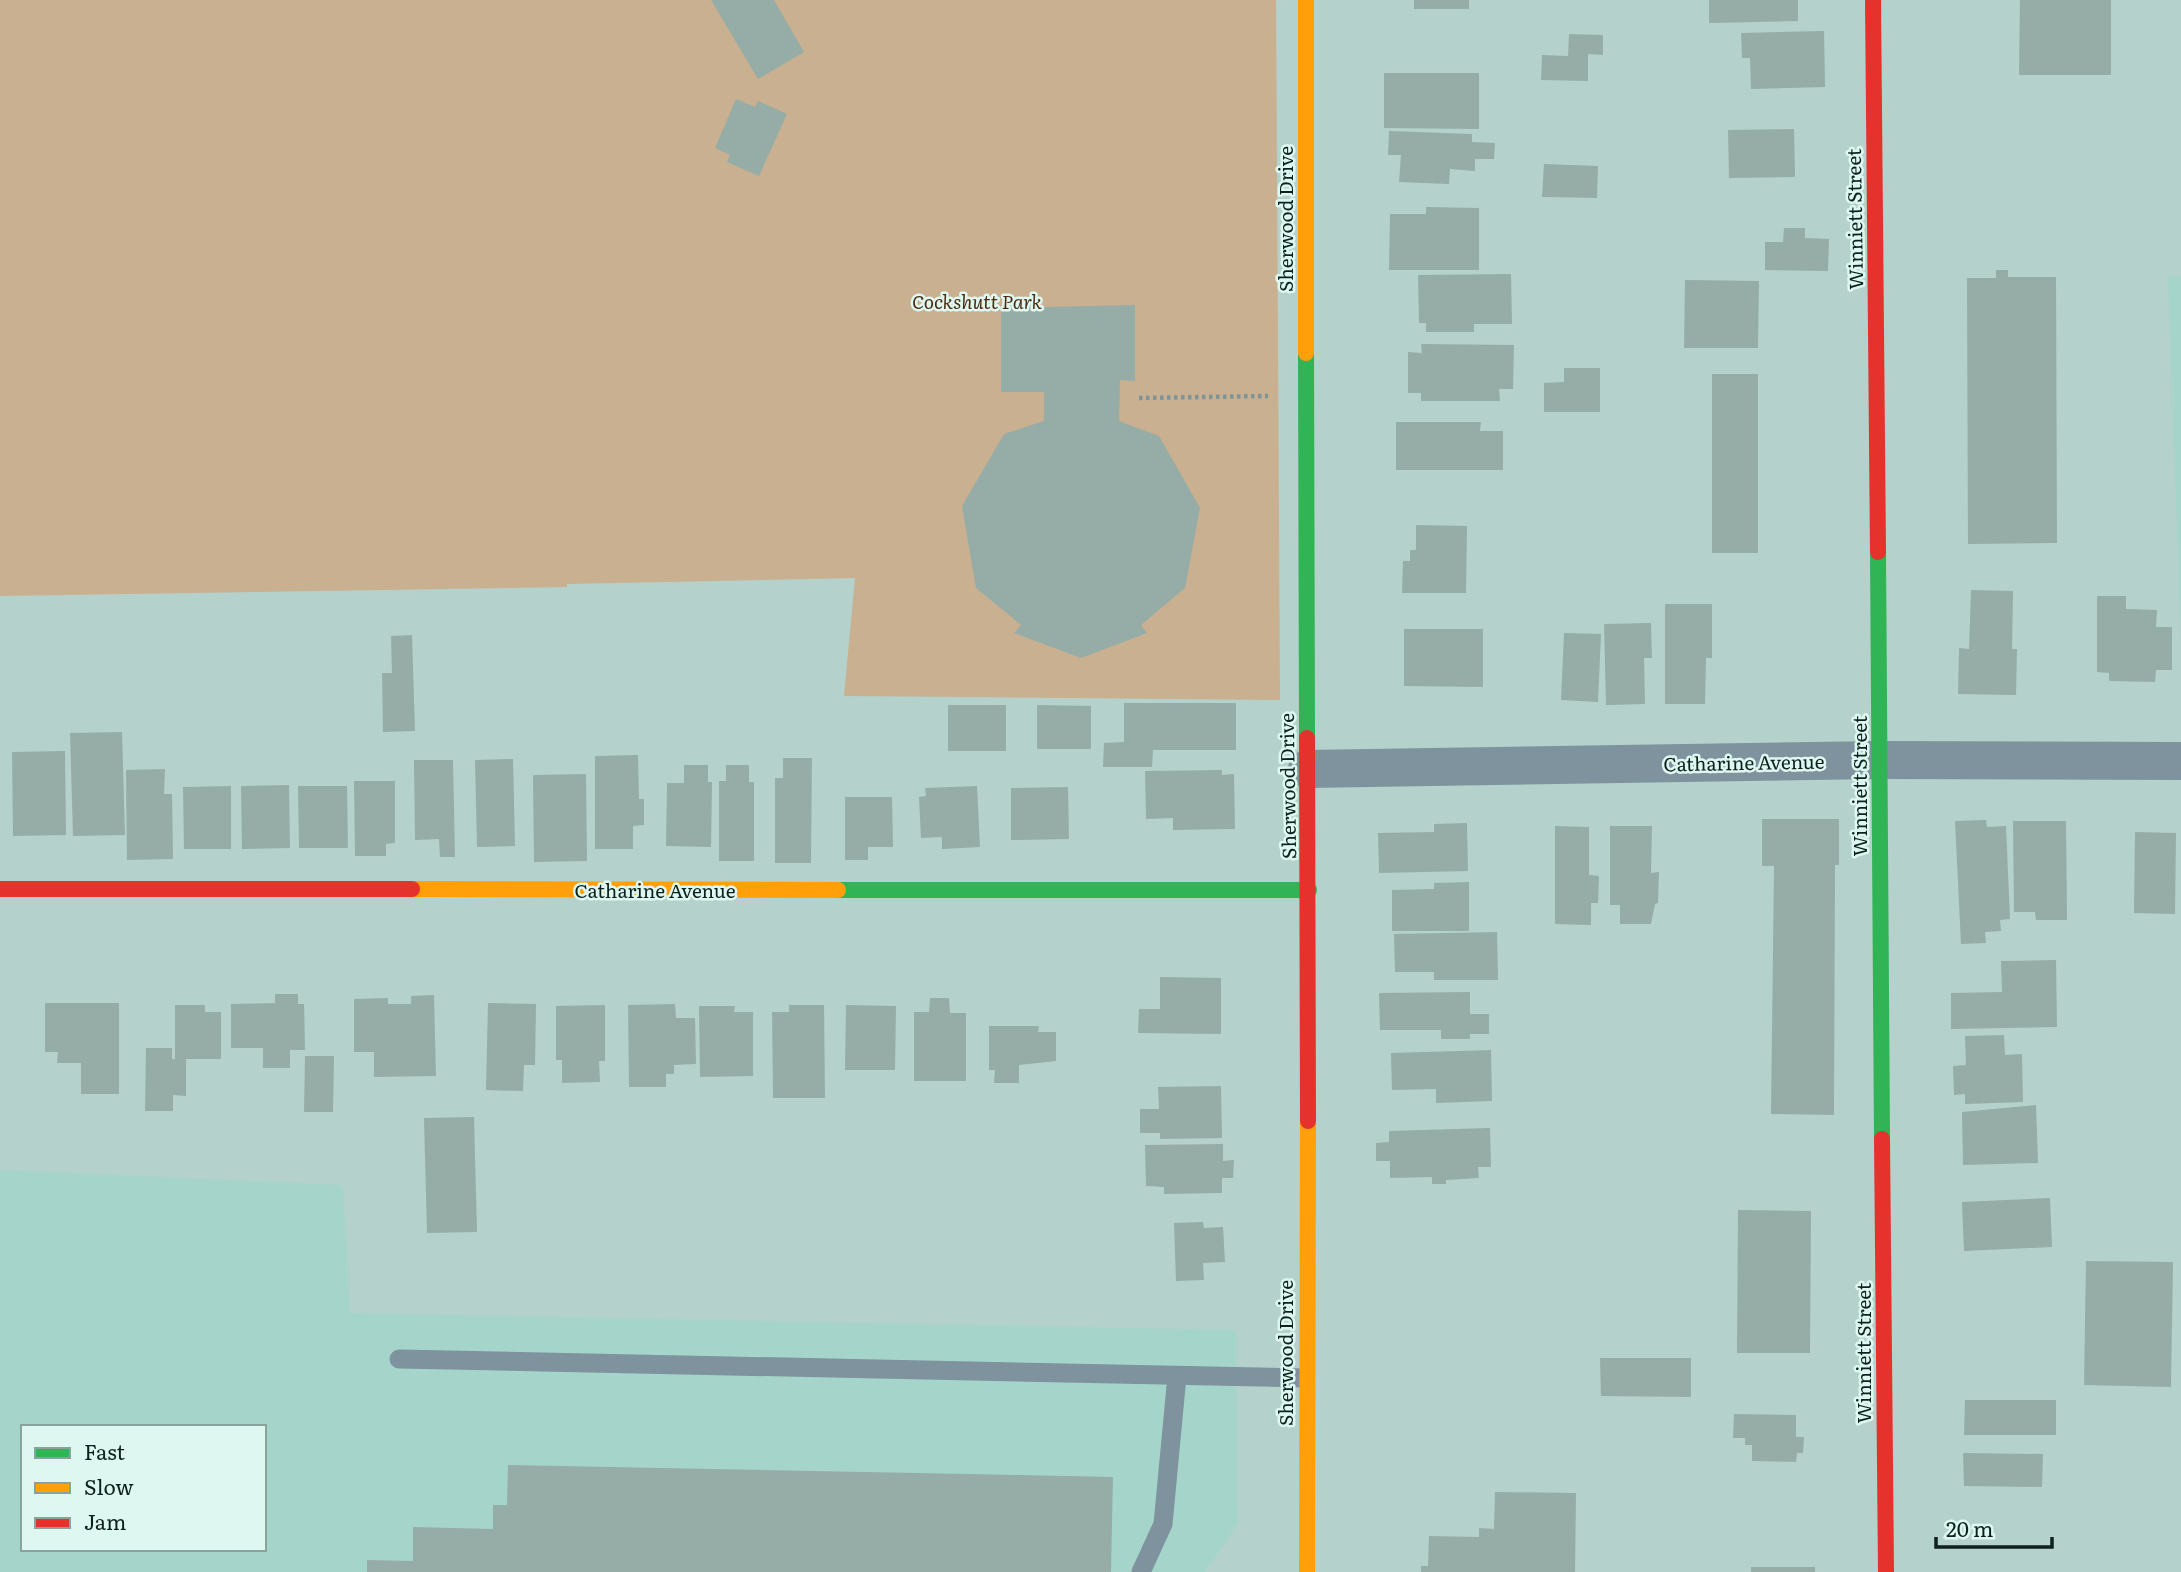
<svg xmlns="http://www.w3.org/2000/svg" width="2181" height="1572" font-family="Literata,serif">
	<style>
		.built { fill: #a5d5ca; fill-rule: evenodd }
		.green { fill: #c8b090 }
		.building { fill: #96aca7 }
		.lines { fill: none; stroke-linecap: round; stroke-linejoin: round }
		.path { stroke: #7f9496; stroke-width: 4.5; stroke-dasharray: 3.5 3.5; stroke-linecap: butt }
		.lane { stroke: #7e939d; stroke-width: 19 }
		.street { stroke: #7e939d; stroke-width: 38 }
		.fast { stroke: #30b455; stroke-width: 16 }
		.slow { stroke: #ff9f0a; stroke-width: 16 }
		.jam { stroke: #e5322d; stroke-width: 16 }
		.labels { text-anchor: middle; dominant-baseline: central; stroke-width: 5; stroke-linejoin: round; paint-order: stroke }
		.street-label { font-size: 19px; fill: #0d221d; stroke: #def8f1 }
		.park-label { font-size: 19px; font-style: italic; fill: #4c2c11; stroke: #def8f1 }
	</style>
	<rect width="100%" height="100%" fill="#b4d1cb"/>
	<g class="built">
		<path d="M2181,276v365l-13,-364z"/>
		<path d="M0,1170l343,15 7,128 886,17 2,193 -33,49h-1205zM23,1427h241v122h-241z"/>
	</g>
	<path class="green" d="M0,0h1276l4,700 -436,-4 11,-118 -288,6v3l-567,9z"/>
	<g class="building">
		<path d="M711,0h63l30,52 -46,27z"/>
		<rect x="1414" y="0" width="55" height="9"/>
		<path d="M1709,0h89v21l-89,2z"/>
		<path d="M2020,0h91v75h-92z"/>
		<path d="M1824,31l1,56 -74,2 -1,-31h-8l-1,-25z"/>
		<path d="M1569,34l34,1v20l-15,-1v27l-47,-1 1,-25 26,1z"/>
		<path d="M1384,73h95v56l-95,-1z"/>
		<path d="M736,99l19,8 3,-6 29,13 -28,62 -32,-14 3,-7 -15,-7z"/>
		<path d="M1794,129l1,48 -66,1 -1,-48z"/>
		<path d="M1389,131l83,3v8l23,1 -1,16h-19v12l-25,-2 -1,15 -50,-2 2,-27h-13z"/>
		<path d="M1544,164l54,2 -1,32 -55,-1z"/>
		<path d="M1426,207l53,1v62h-90l1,-56h36z"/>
		<path d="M1784,228h21v10l24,1 -1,32 -63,-1v-28h18z"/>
		<path d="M1996,270h12v7h48l1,266 -89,1 -1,-266h29z"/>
		<path d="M1511,274l1,50h-38v8h-48v-9h-7l-1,-48z"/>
		<path d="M1685,280l74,1 -1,67h-74z"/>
		<path d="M1135,305v76l-15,-1 -1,41 40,15 41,72 -15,80 -44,37 6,8 -66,25 -67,-25 7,-8 -45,-37 -14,-82 42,-72 40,-13v-29h-43v-84z"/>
		<path d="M1421,344l93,1 -1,44h-14l1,12h-79v-8h-13v-41l14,1z"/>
		<path d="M1564,368h36v44h-56v-29l20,-1z"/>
		<rect x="1712" y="374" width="46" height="179"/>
		<path d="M1396,422h85l-1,9h23v39h-107z"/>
		<path d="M1416,525l51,1 -1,67h-64l1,-32h7v-11h6z"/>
		<path d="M1971,590l42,1 -1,58h5l-1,46 -58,-1 1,-46 10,1z"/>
		<path d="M2097,596h29v13l31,1 -1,17h16v43h-16l-1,12 -46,-1v-8l-12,-1z"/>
		<path d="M1665,604h47v54h-6l-1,46h-40z"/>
		<path d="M1651,623l1,35h-8l1,46 -39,1 -2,-81z"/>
		<path d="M1404,629h79v58l-79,-1z"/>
		<path d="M1564,633l37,1 -3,68 -37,-2z"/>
		<path d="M412,635l3,96 -32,1 -1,-59h10l-1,-37z"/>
		<path d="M1124,703h112v47h-83l-1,17h-49l1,-24 20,-1z"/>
		<rect x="948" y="705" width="58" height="46"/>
		<path d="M1037,705l54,1v43h-54z"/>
		<path d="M122,732l3,103 -52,1 -3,-103z"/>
		<path d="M65,751l1,84 -53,1 -1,-84z"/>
		<path d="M638,755l1,44h5v26l-11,1v23h-38v-93z"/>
		<path d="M783,758h29l-1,105h-36v-85h8z"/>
		<path d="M513,759l2,87 -38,1 -2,-87z"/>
		<path d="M414,760h39l2,97h-15l-1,-18 -24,1z"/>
		<path d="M684,765h24v17h4l-1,65 -45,-1 1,-63h17z"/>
		<path d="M726,765h23v17h5v79h-35v-80h7z"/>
		<path d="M165,769l-1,25h8l1,65 -46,1 -1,-90z"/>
		<path d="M1222,770v5l12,-1 1,55 -62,1v-12l-27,1 -1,-48z"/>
		<path d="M586,774l1,87 -53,1 -1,-87z"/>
		<path d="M354,781h41v62l-9,1v12h-31z"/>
		<path d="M289,785l1,63 -48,1 -1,-63z"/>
		<path d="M231,786v63h-47l-1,-62z"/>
		<path d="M298,786h49l1,62h-49z"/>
		<path d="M977,786l3,61 -38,2v-12l-21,1 -2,-41 7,-1 -1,-8z"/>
		<path d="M1068,787l1,52 -58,1v-52z"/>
		<path d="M845,797h47l1,50h-25v13h-23z"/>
		<path d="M1762,819h77v46h-4l-1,250 -63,-1 3,-248h-12z"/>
		<path d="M1986,820l1,7 19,-1 4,93 -10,1 1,11 -16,1 1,11 -25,1 -6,-123z"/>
		<path d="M2013,821h53l1,99h-31l-1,-8h-21z"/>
		<path d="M1467,823l1,48 -89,2 -1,-40 56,-1v-8z"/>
		<path d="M1555,826l34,1v48l10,1 -1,27h-7v22l-36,-1z"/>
		<path d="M1610,826h42l-1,47 8,-1 -1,31 -3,1 -4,20h-31v-19h-10z"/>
		<path d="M2135,832l41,1 -1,81 -41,-1z"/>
		<path d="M1469,882v49h-77v-41l42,-1v-6z"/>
		<path d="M1497,932l1,48h-64v-8h-39l-1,-38z"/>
		<path d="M2056,960l1,67 -106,2v-36l51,-1 -1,-31z"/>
		<path d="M1160,977l61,1v56l-83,-1 1,-24h21z"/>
		<path d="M1470,992v22h19v20h-19v5h-29v-9h-61l-1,-37z"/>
		<path d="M275,994h23v10h6l1,46h-15v18h-27v-20h-32v-44l44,-1z"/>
		<path d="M434,995l2,81 -62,1v-25h-20v-53l34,-1v6h23v-8z"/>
		<path d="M930,998h19l1,15h16v68h-52v-69h15z"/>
		<path d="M45,1003h74v91h-38v-31h-24l1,-11h-13z"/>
		<path d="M488,1003l48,1 -1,61h-11l-1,26 -37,-1z"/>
		<path d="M675,1004l1,14h19l1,46 -22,1v9h-8v13h-37l-1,-82z"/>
		<path d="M175,1005h30v7h16v47h-35v37l-13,-1v16h-28l1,-63h26v11h3z"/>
		<path d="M605,1005v56h-6l1,21 -38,1v-23h-6v-54z"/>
		<path d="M789,1005h35l1,93h-52l-1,-86h17z"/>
		<path d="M846,1005l50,1 -1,64h-50z"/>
		<path d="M699,1006h36l-1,6h19v64l-53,1z"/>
		<path d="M989,1026h50l-1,6h18v29l-37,4v18h-25l1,-13h-6z"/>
		<path d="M2004,1035l1,20 17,-1 1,48 -58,2v-10l-11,1 -1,-29 13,-1 -1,-29z"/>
		<path d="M1491,1050l1,51 -56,2v-14l-44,1 -1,-37z"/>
		<path d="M305,1056h29l-1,56h-29z"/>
		<path d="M1221,1086l1,52 -62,1v-6h-20v-24h19l-1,-22z"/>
		<path d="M2036,1105l2,58 -75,2 -1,-53z"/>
		<path d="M474,1117l3,115 -50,1 -3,-115z"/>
		<path d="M1490,1128l1,39h-13l1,11 -33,2v4h-14v-7l-42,1v-17h-14v-18l13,-1v-11z"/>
		<path d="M1223,1144v17l11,-1 -1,18h-11v15l-58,1v-7l-18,-1 -1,-41z"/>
		<path d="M2050,1198l2,49 -88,4 -2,-49z"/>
		<path d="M1738,1210l73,1 -1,142h-73z"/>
		<path d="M1203,1222l1,6 19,-1 2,35 -22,1 1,17 -28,1 -2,-58z"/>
		<path d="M2086,1261l87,1 -2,125 -87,-2z"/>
		<path d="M1600,1358h91v39l-90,-1z"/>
		<path d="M1965,1400h91v35h-92z"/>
		<path d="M1734,1414l62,1v22h8l-1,16h-6l-1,9 -44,-1v-16h-7v-7h-12z"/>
		<path d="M1963,1453l80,1 -1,33 -78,-1z"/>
		<path d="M508,1465l605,12 -2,95h-744v-12l46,1v-34l80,2v-24h14z"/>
		<path d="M1495,1492l81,1 -1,79h-154v-6h7l1,-30 50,1v-9l15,1z"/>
		<rect x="1751" y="1567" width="64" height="5"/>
	</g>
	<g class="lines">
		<path class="path" d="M1139,398l129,-2"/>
		<g class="lane">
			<path d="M399,1359l906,19"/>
			<path d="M1141,1572l22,-48 14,-148"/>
		</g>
		<path class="street" d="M1307,769l573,-9 301,1"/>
		<g class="fast">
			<path d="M1306,353l1,385"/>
			<path d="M1878,552l4,587"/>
			<path d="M838,890h471"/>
		</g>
		<g class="slow">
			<path d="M1306,0v353"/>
			<path d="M412,889l426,1"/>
			<path d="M1307,1572l1,-451"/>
		</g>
		<g class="jam">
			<path d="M1873,0l5,552"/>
			<path d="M1307,738l1,383"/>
			<path d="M0,889h412"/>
			<path d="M1882,1139l4,433"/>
		</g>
	</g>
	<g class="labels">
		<g class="street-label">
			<text transform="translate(1285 219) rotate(-90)">Sherwood Drive</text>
			<text transform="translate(1854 219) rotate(-91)">Winniett Street</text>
			<text transform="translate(1744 762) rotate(-1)">Catharine Avenue</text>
			<text transform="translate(1287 786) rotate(-91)">Sherwood Drive</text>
			<text transform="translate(1859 786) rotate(-90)">Winniett Street</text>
			<text x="655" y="890">Catharine Avenue</text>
			<text transform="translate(1285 1353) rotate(-90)">Sherwood Drive</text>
			<text transform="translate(1863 1353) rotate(-90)">Winniett Street</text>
		</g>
		<g class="park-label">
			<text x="977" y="301">Cockshutt Park</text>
		</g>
	</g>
	<rect x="21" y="1425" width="245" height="126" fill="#def8f1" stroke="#8aa29c" stroke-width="2"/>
	<rect x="35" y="1448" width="35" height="10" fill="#30b455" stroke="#8aa29c" stroke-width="2"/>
	<text x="84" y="1460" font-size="21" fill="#0d221d">Fast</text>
	<rect x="35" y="1483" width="35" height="10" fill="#ff9f0a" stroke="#8aa29c" stroke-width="2"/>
	<text x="84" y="1495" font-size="21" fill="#0d221d">Slow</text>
	<rect x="35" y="1518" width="35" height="10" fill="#e5322d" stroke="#8aa29c" stroke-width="2"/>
	<text x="84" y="1530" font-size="21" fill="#0d221d">Jam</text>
	<path d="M1936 1537v10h116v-10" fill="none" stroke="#0d221d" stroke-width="3.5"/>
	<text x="1946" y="1537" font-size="21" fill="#0d221d" stroke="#def8f1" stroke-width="5" paint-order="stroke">20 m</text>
</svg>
